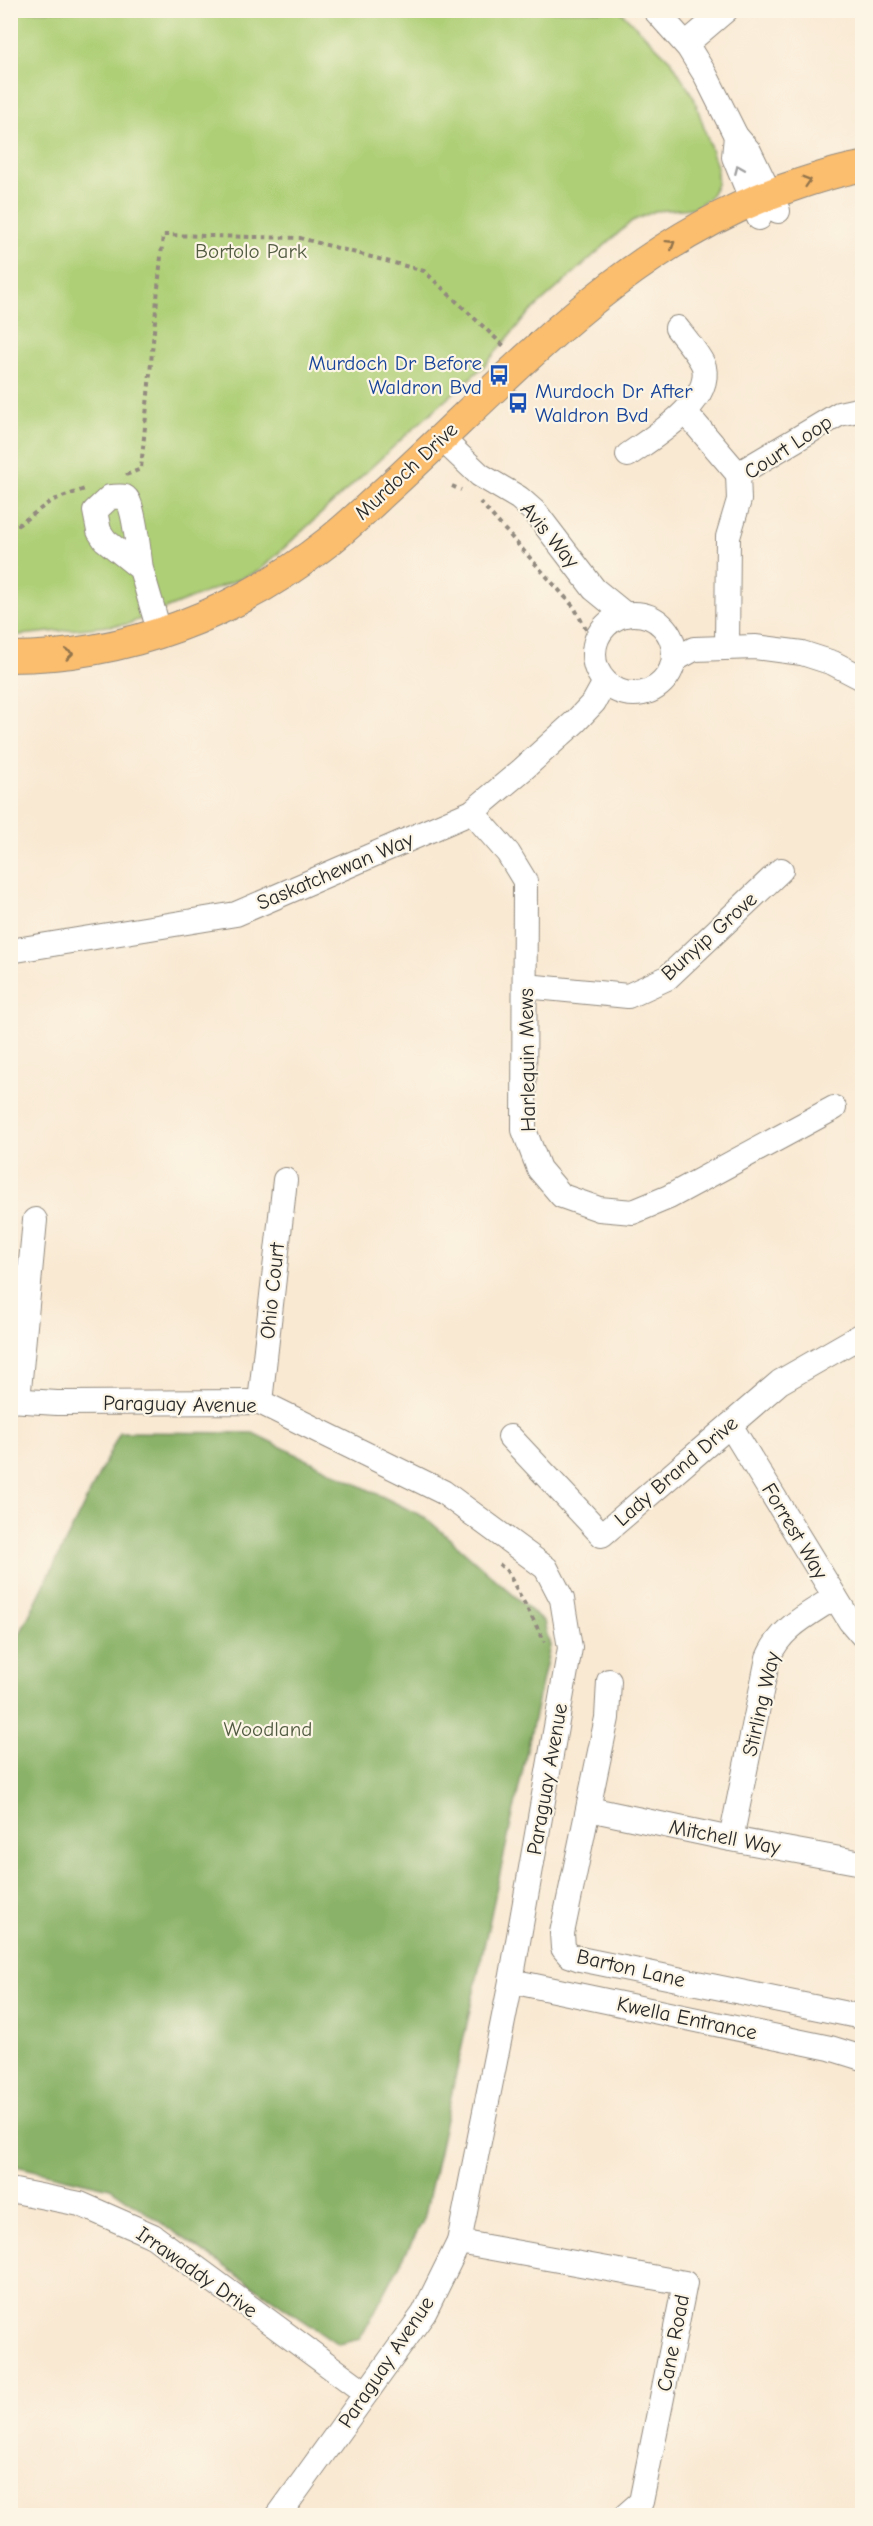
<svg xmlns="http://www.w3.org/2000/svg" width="873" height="2526" font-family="'Comic Neue',sans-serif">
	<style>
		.green { fill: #aecf76; stroke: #6c7d50; stroke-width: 1.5 }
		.forest { fill: #8ab267; stroke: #5a6e49; stroke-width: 1.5 }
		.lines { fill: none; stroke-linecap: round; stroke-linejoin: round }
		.minor-casing { stroke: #928a7f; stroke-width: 26 }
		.major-casing { stroke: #928a7f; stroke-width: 32 }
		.path { stroke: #928a7f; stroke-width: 4; stroke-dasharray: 4.5 4.5; stroke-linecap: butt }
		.minor { stroke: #fff; stroke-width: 24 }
		.major { stroke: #fbbd6e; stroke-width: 30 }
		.oneway { stroke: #a0a0a0 }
		.oneway2 { stroke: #93744c }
		.labels { text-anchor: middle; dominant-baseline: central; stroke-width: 4.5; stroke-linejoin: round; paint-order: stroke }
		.park-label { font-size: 21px; fill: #525c42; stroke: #fcf5e5 }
		.transit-label { font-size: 21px; fill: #164399; stroke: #fcf5e5; text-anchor: end }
		.street-label { font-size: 21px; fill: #2b2b2b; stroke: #fcf5e5 }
	</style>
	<rect width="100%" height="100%" fill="#fcf5e5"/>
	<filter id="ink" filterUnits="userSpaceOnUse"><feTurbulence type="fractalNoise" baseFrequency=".0167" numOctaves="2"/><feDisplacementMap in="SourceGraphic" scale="12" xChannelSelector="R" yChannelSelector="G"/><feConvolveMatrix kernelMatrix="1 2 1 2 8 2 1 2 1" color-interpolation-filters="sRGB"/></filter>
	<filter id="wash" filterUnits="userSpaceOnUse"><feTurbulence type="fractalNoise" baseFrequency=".008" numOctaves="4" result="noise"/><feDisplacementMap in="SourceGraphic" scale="24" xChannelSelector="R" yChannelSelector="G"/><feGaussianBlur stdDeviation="1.35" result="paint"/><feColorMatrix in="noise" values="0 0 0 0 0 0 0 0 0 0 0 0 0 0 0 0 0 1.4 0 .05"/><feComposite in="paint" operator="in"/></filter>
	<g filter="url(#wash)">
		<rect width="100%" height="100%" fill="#f9e9d3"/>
		<path class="green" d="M11,11h609l52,51 22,36 23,69v17l-8,14 -15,10 -39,3 -23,10 -105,94 -42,50 -81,72 -145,134 -131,53 -117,12z"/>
		<path class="forest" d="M120,1432l133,1 173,85 118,104 6,24 -126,573 -64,120 -22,5 -228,-156 -99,-23v-513z"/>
	</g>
	<g filter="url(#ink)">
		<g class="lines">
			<g class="minor-casing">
				<g id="minor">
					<path d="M655,10l33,37 18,29 30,60 13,15 29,60"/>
					<path d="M686,44l40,-34"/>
					<path d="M736,136l-2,21 25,61"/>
					<path d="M686,413l52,61"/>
					<path d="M442,439l38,36 39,23 17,15 58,76 32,26"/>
					<path d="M628,455c25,-18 84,-52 76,-88 -3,-10 -20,-30 -27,-39"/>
					<path d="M738,474l101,-60 23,-5"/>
					<path d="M141,569c-2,-12 -7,-68 -16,-72 -4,-1 -11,0 -15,0l-15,14 4,20 6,9 36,29 19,65"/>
					<circle cx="634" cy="654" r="40"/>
					<path d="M727,647l1,-110 11,-37 -1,-26"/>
					<path d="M674,660l20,-11 61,-2 47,6 31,10 29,15"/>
					<path d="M472,812l36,41 17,28 -1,249 15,39 23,27 37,13 34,3 36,-15 165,-89"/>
					<path d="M10,951l226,-37 236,-102 50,-42 54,-49 18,-19 11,-20"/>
					<path d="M526,986l102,10 39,-18 114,-108"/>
					<path d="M10,1400l47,3 203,-1 183,90 103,76 16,31 8,49 -59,333 -52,261 -35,71 -146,203"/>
					<path d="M18,1400l17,-180"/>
					<path d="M260,1402l25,-222"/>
					<path d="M730,1425l120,196 12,14"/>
					<path d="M510,1437l92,98 178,-153 82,-47"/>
					<path d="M609,1681l-2,37 -45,215 1,15 6,7 11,4 282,58"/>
					<path d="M589,1809l142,30 131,24"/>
					<path d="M731,1839l37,-181c13,-31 40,-43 67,-61"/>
					<path d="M511,1981l319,67 32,10"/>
					<path d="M10,2190l70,14 73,32 213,157"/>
					<path d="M459,2242l226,41 -44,219 -16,14"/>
				</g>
			</g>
			<g class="major-casing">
				<path id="major" d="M10,657c116,0 227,-43 318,-115 22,-17 43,-38 64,-57 124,-114 241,-249 407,-301 21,-7 42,-14 63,-17"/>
			</g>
			<g class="path">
				<path d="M126,475l15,-6 22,-234 137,3 124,33 81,76"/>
				<path d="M452,486l9,4"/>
				<path d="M480,502l94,105 14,26 5,31"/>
				<path d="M10,531l41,-30 34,-12"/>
				<path d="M499,1564l8,7 38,71"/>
			</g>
			<use href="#minor" class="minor"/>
			<use href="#major" class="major"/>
		</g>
		<defs><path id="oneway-chevron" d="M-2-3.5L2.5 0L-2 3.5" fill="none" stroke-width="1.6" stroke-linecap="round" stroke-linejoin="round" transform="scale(1.5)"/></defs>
		<use class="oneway" href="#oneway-chevron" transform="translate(739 169) rotate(-113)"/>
		<g class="oneway2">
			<use href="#oneway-chevron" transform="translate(807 181) rotate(-17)"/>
			<use href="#oneway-chevron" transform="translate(671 244) rotate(-32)"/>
			<use href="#oneway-chevron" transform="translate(69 654) rotate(-7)"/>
		</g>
	</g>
	<defs>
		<g id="bus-bare" transform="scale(1.62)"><path d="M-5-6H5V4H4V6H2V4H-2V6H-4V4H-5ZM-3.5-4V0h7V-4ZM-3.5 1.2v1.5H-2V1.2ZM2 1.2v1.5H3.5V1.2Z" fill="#1a4fb4" stroke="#fcf5e5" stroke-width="2.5" paint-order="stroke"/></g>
	</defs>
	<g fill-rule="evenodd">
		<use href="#bus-bare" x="499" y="375"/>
		<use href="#bus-bare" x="518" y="403"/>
	</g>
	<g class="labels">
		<g class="park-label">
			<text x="251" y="251">Bortolo Park</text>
			<text x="268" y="1729">Woodland</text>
		</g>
		<g class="transit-label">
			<text x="482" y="363">Murdoch Dr Before<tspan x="482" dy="24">Waldron Bvd</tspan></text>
			<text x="535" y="391" text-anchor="start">Murdoch Dr After<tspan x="535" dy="24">Waldron Bvd</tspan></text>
		</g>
		<g class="street-label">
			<text transform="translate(788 447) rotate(-33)">Court Loop</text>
			<text transform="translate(406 471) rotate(-43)">Murdoch Drive</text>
			<text transform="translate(550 535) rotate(50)">Avis Way</text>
			<text transform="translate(335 871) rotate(-23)">Saskatchewan Way</text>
			<text transform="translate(709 936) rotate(-42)">Bunyip Grove</text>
			<text transform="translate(527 1060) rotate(-91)">Harlequin Mews</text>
			<text transform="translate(272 1291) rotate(-84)">Ohio Court</text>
			<text transform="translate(180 1404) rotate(1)">Paraguay Avenue</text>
			<text transform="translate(676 1471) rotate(-41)">Lady Brand Drive</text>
			<text transform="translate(795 1531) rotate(59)">Forrest Way</text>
			<text transform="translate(761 1704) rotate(-77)">Stirling Way</text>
			<text transform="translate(547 1779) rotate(-80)">Paraguay Avenue</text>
			<text transform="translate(725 1837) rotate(11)">Mitchell Way</text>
			<text transform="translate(631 1968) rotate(13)">Barton Lane</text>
			<text transform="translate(687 2018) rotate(12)">Kwella Entrance</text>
			<text transform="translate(197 2272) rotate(35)">Irrawaddy Drive</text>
			<text transform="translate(673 2343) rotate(-79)">Cane Road</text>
			<text transform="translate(386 2362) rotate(-56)">Paraguay Avenue</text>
		</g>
	</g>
	<rect width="873" height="2526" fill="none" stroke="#fcf5e5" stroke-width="36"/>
</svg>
